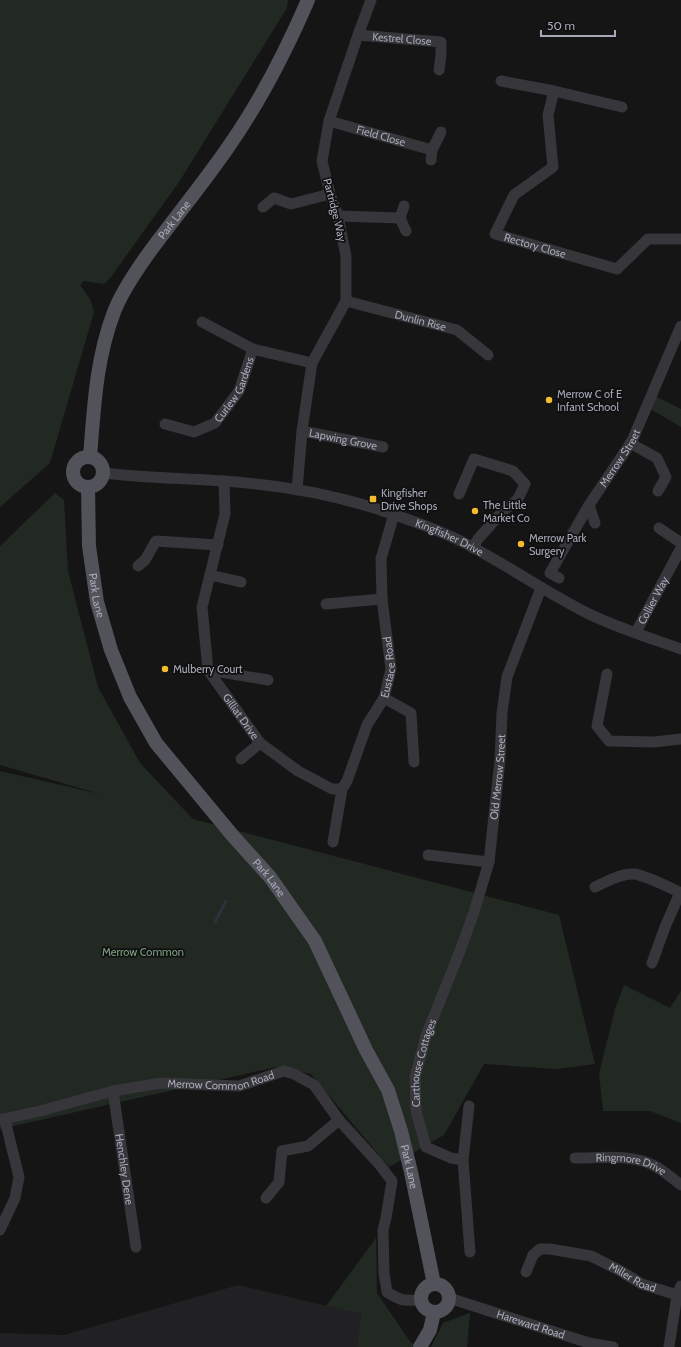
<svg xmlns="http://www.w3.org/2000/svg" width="681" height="1347" font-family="Cabin,sans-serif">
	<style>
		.built { fill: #212123 }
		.green { fill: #212922 }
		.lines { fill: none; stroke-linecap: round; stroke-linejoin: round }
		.stream { stroke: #2b333a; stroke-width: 3 }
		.minor { stroke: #36363b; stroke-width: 11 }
		.major { stroke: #52535a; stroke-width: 14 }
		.poi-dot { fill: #f3bb30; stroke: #101011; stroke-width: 1.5 }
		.labels { text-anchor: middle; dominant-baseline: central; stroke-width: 3.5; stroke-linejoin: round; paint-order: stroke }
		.street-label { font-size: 11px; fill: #a6aab7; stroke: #101011 }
		.poi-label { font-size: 11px; fill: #a6aab7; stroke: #101011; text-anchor: start }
		.park-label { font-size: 11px; fill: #7da281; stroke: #101011 }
	</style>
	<rect width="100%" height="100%" fill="#151516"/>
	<path class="built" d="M238,1285l123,29 -4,33h-357v-14l64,2z"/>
	<g class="green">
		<path d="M0,0h288l-1,8 -108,174 -68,95 -7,7 -20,-3 -4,4 10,14 4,13 -44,151 -50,44z"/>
		<path d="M655,396l26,13v18l-31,-18z"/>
		<path d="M55,493l9,7 4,71 30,116 42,76 53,56 366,96 36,149 -39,5 -72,-5 -40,71 -55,32 -78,-93 -35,-7 -276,62v-358l100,23 -100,-29v-219z"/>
		<path d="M624,985l46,23 11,-17v132l-31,-12h-47l-4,-37 16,-65z"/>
		<path d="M376,1238l1,55 34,50 20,4 12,-24 27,-10 -3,34h-110l4,-33 -35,-8z"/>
	</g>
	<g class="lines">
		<path class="stream" d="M215,922l11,-21"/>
		<g class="minor">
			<path id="s1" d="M358,35l83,7v13l-2,15"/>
			<path d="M501,81l53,10 68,16"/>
			<path id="s2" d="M554,91l-6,24 5,52 -39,28 -19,39 122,35 31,-30h33"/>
			<path id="s3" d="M329,121l103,29"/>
			<path d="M431,160l1,-10 9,-18"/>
			<path d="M404,206l-4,12 6,13"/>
			<path d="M263,207l11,-9 17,6 39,-10"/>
			<path d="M338,216l62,2"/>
			<path id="s4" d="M346,301l111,29 31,25"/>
			<path d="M253,349l59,14"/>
			<path id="s5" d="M165,424l29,8 21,-9 24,-32 14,-42 -51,-27"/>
			<path id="s6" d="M302,431l81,16"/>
			<path d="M630,443l27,15 9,19 -8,14"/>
			<path id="s7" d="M104,473c39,5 79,5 119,8 58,4 117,14 172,34 27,9 54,19 79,33 39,21 75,46 115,66 29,14 61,24 92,35"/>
			<path id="s8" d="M224,481l1,33 -23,93 6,63 52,73 38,28 34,18h10"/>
			<path d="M297,490l5,-59 10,-68 34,-62v-45l-8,-40 -8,-22 -8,-33 7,-40 29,-86 13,-35"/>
			<path d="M459,494l15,-35 39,12 12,13 -7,15 -15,12 -25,28 -5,9"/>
			<path d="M589,505l6,18"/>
			<path d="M659,528l22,15"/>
			<path d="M138,566l7,-6 11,-19 62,4"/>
			<path d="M210,575l31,7"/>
			<path id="s9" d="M559,578l-9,-5 39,-68 43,-64 49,-115"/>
			<path d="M326,604l56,-5"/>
			<path id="s10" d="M636,632l45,-84"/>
			<path d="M208,670l60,10"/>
			<path d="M607,674l-10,52 12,15 45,1 27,-3"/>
			<path d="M384,698l27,15 3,49"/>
			<path d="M241,759l19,-16"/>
			<path id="s11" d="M333,842l9,-53 5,-8 20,-56 17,-27 7,-29 -9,-70 -1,-40 13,-45"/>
			<path d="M428,855l61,7"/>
			<path d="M595,887c11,-5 26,-14 39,-13 14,2 34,13 47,19"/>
			<path d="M652,963l13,-36 15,-34"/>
			<path id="s12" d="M113,1091l23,156"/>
			<path d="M469,1106l-6,54 7,92"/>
			<path id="s13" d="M0,1120l40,-9 73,-20 48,-8 78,3 45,-15 10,3 20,11 25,35 40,44 13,17 -6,37 -3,12 1,43 3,19c14,9 18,9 34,8"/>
			<path id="s14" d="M575,1158c25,0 55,-4 78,7 10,5 19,13 28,20"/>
			<path id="s15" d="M463,1160l-12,-2 -25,-11 -10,-36 -1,-34 11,-41 34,-85 14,-39 15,-50 11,-102 2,-47 5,-36 34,-89"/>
			<path d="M266,1198l13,-16 3,-31 26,-5 31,-26"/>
			<path d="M0,1230l15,-32 4,-21 -14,-57"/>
			<path id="s16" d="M526,1272l7,-17 7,-6h10l41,7 28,14 23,14 35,11"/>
			<path id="s17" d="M449,1298l140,45 24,4"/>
			<path d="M669,1347l8,-52 4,-9"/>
		</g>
		<g class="major">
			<circle cx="88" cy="472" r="15"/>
			<path id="s18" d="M90,457c4,-50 6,-98 24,-145 8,-21 24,-44 37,-62 26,-35 54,-69 78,-104 32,-46 57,-95 79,-146"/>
			<path id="s19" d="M88,488l1,58 8,56 14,48 19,47 26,46 77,93 37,41 45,64 51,109 22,40 13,41 10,41 23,112"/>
			<circle cx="435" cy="1298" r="14"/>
			<path d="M420,1347l10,-17 4,-18"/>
		</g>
	</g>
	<g class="poi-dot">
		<circle cx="549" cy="400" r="4"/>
		<rect x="369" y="495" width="8" height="8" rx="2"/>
		<circle cx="475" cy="511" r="4"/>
		<circle cx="521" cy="544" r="4"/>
		<circle cx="165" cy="669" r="4"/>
	</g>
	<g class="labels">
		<g class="street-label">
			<text stroke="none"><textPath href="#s1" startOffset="44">Kestrel Close</textPath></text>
			<text stroke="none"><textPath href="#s3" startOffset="54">Field Close</textPath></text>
			<text transform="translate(335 210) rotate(76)">Partridge Way</text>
			<text stroke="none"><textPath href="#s18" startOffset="258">Park Lane</textPath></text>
			<text stroke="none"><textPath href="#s2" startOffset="210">Rectory Close</textPath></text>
			<text stroke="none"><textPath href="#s4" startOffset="77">Dunlin Rise</textPath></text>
			<text stroke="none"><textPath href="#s5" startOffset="92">Curlew Gardens</textPath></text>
			<text stroke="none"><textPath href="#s6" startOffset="42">Lapwing Grove</textPath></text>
			<text stroke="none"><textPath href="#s9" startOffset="145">Merrow Street</textPath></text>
			<text stroke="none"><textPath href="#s7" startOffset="354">Kingfisher Drive</textPath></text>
			<text stroke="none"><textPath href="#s19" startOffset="108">Park Lane</textPath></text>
			<text stroke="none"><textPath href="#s10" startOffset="36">Collier Way</textPath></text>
			<text stroke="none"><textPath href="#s11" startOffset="186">Eustace Road</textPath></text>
			<text stroke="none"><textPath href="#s8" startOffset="249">Gilliat Drive</textPath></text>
			<text stroke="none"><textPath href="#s15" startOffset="424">Old Merrow Street</textPath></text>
			<text stroke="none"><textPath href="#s19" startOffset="444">Park Lane</textPath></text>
			<text stroke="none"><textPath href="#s15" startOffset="126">Carthouse Cottages</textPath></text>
			<text stroke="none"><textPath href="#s13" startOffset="226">Merrow Common Road</textPath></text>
			<text stroke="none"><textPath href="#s19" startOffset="768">Park Lane</textPath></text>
			<text stroke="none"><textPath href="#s14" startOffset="57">Ringmore Drive</textPath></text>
			<text stroke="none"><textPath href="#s12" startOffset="79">Henchley Dene</textPath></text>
			<text stroke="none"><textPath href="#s16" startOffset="126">Miller Road</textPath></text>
			<text stroke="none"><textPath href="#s17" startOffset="86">Hareward Road</textPath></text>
		</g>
		<g class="poi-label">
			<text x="557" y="394">Merrow C of E<tspan x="557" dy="13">Infant School</tspan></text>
			<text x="381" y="493">Kingfisher<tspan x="381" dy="13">Drive Shops</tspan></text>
			<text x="483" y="505">The Little<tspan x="483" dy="13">Market Co</tspan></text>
			<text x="529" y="538">Merrow Park<tspan x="529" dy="13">Surgery</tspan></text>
			<text x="173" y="669">Mulberry Court</text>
		</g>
		<g class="park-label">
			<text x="143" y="952">Merrow Common</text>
		</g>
	</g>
	<path d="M541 30v6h74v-6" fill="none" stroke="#a6aab7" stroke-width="2"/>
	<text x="547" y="30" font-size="12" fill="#a6aab7" stroke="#101011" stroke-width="3" paint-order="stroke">50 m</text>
</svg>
